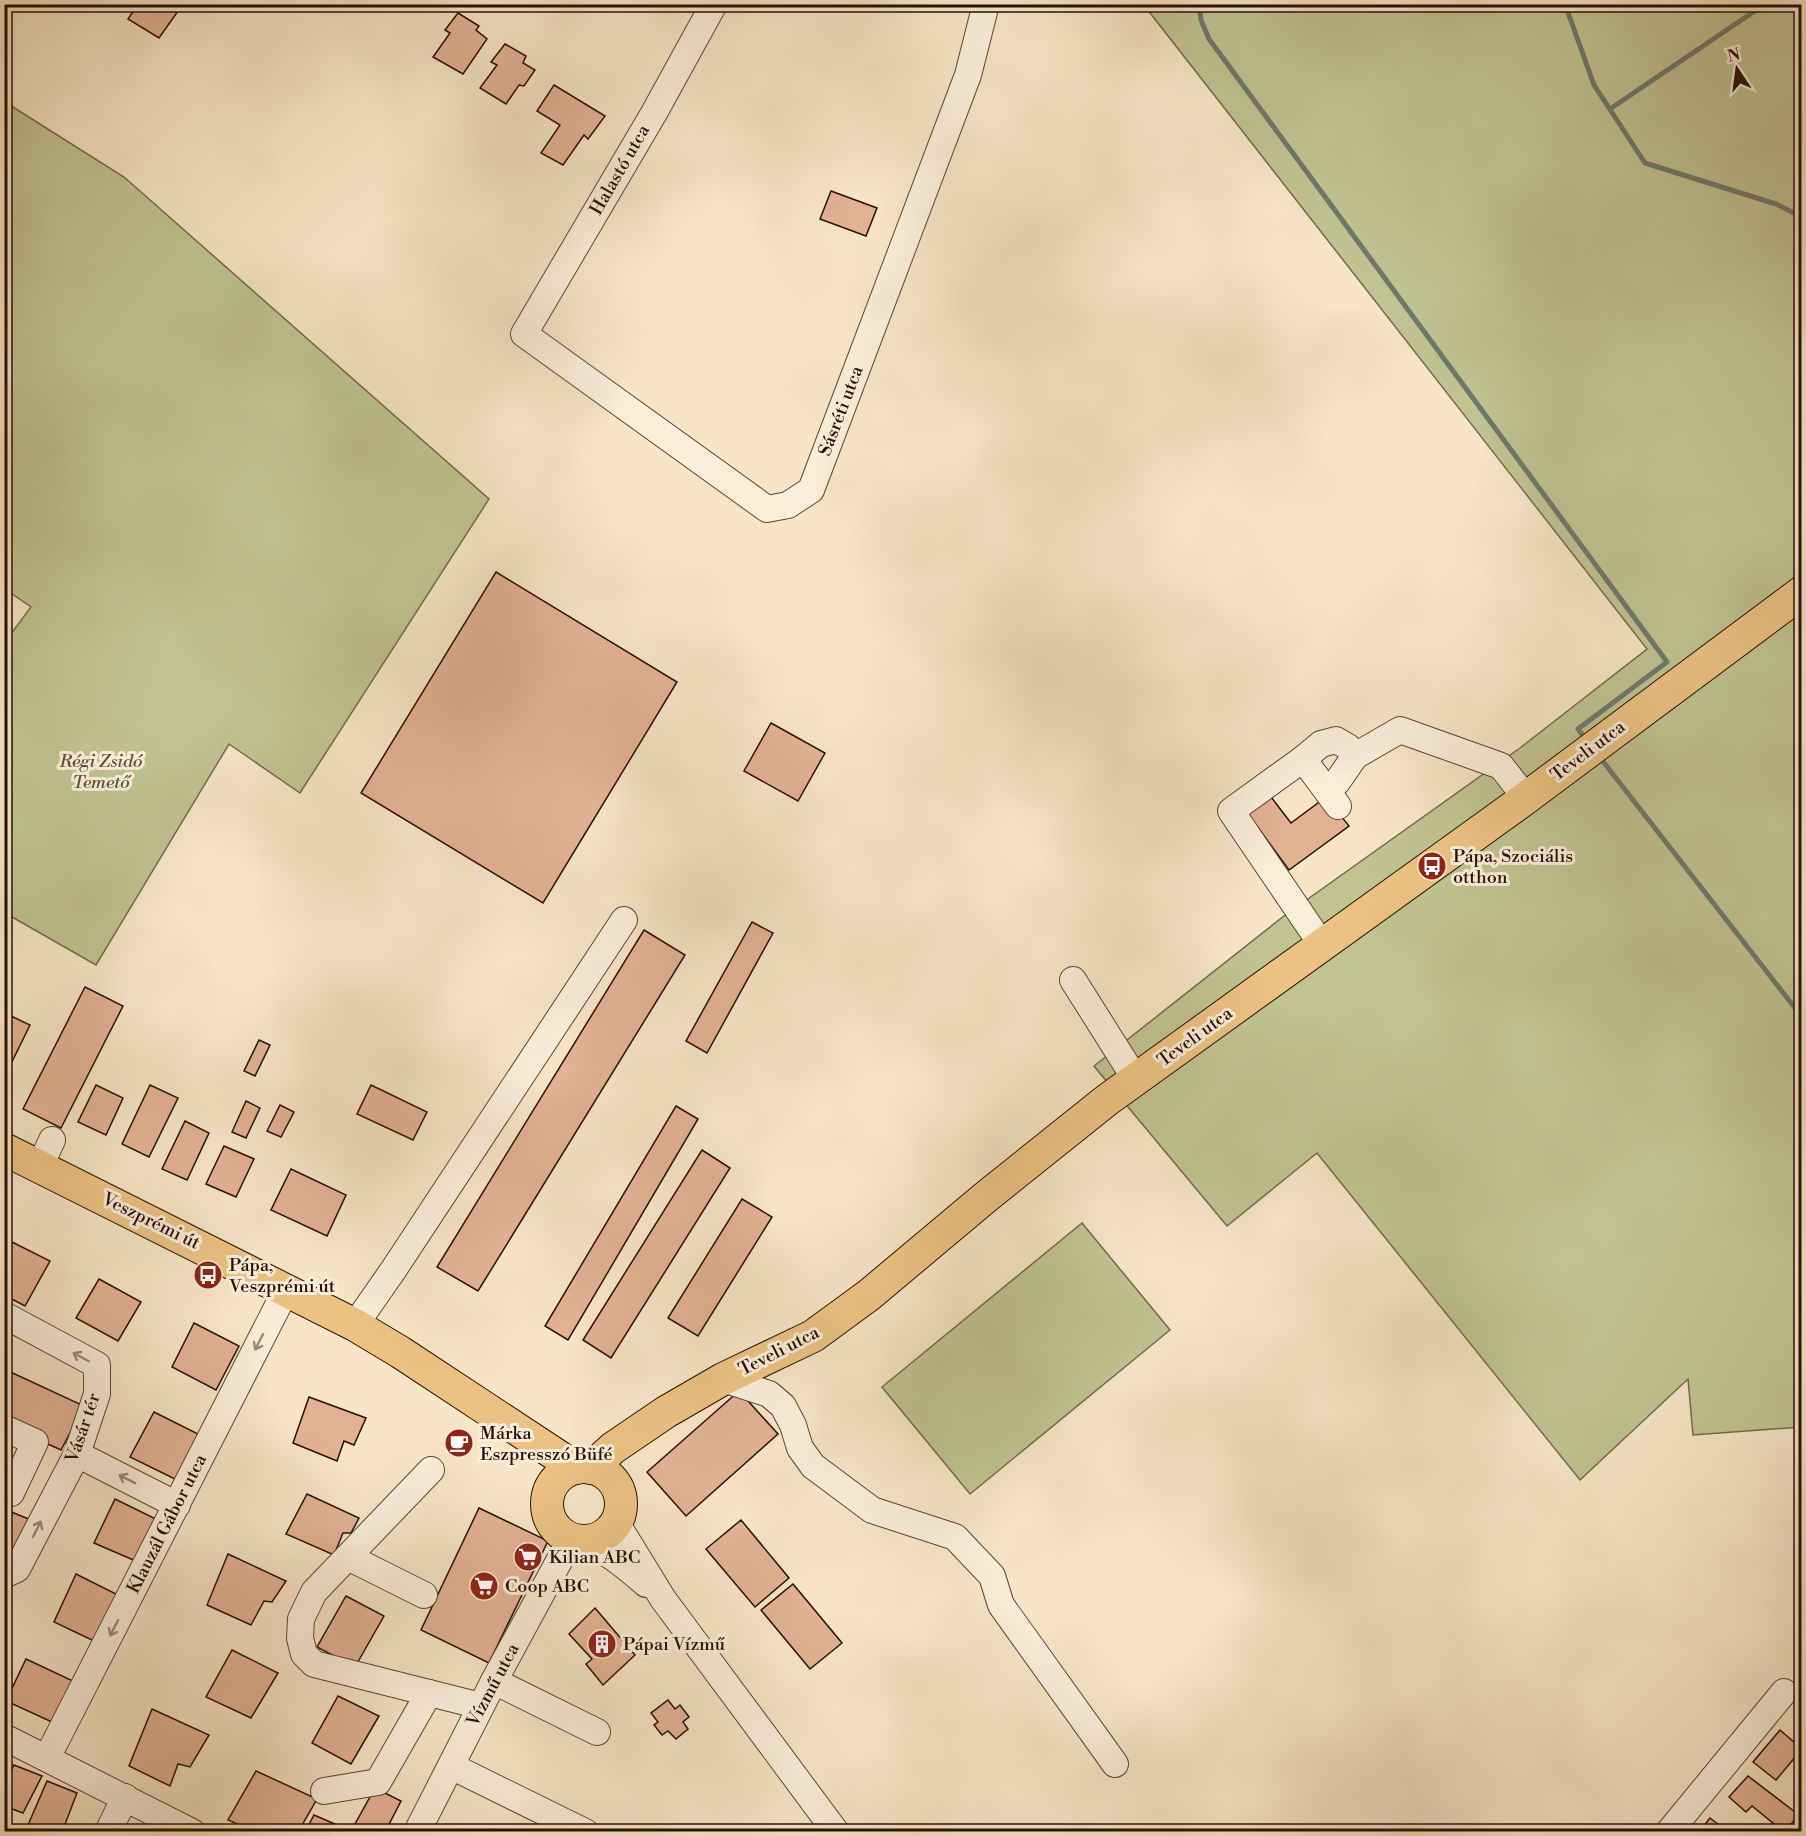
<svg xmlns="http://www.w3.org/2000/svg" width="1806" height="1836" font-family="'Libre Bodoni',serif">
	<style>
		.green { fill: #c1c392; stroke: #74694a; stroke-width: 1.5 }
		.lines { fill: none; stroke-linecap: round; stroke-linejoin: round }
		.stream { stroke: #6e796c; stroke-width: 5 }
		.building { fill: #e3b194; stroke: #270f02; stroke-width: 1.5 }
		.minor-casing { stroke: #5b4433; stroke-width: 28 }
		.major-casing { stroke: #270f02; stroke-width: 34 }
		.minor { stroke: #faeeda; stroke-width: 26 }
		.major { stroke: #ecc283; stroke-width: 32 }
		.oneway { stroke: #9b8a79 }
		.labels { text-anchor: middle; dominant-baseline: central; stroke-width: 6; stroke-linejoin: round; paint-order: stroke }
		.street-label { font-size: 18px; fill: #270f02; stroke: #faeeda }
		.park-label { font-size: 18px; font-style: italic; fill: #5d4e34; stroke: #faeeda }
		.poi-label { font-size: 18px; fill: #270f02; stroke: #faeeda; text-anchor: start }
	</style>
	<rect width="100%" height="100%" fill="#f7e5c6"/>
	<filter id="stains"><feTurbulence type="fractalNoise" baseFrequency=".00333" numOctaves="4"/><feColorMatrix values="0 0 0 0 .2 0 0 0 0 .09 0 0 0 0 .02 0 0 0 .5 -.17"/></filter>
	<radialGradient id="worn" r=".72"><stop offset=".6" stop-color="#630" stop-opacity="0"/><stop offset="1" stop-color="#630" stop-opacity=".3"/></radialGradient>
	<g class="green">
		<path d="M1148,5h653v1422l-108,8 -5,-56 -108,101 -263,-327 -90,73 -133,-160 190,-150 236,-168 127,-99 -500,-640z"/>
		<path d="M5,102l119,75 365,322 -189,294 -71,-49 -133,221 -91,-52v-271l26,-35 -26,-18z"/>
		<path d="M1082,1223l88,107 -200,164 -88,-107z"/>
	</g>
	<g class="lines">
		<g class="stream">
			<path d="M1199,4l2,16 8,19 458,623 -89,67 9,12"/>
			<path d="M1565,4l29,81 51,78 131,41 26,13"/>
			<path d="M1610,109l155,-105"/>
			<path d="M1598,755l204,262"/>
		</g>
	</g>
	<g class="building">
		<path d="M138,4h45l-24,34 -31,-19z"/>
		<path d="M458,13l21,13 -3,4 11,9 -24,35 -30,-17 17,-24 -5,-3z"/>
		<path d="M505,44l21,12 -3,7 12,7 -11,16 -5,-1 -13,19 -26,-16 17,-23 -6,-3z"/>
		<path d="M554,85l51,31 -17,23 -4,-4 -21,30 -22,-12 19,-28 -23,-14z"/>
		<path d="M831,191l46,17 -11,28 -46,-17z"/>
		<path d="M496,572l181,110 -134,221 -182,-110z"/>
		<path d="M771,723l54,30 -27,48 -54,-30z"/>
		<path d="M1271,797l20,26 35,-26 23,29 -60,44 -41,-56z"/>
		<path d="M752,922l21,11 -66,120 -21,-12z"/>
		<path d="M644,930l41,25 -207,336 -41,-24z"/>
		<path d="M85,987l38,19 -62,122 -38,-19z"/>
		<path d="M9,1015l21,10 -26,53v-53z"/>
		<path d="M259,1040l11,5 -15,31 -11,-5z"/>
		<path d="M96,1085l27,13 -17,37 -28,-13z"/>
		<path d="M150,1085l28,13 -29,59 -27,-13z"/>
		<path d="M371,1085l56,27 -14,28 -56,-26z"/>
		<path d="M246,1101l14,7 -14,30 -14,-6z"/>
		<path d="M280,1105l14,7 -13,25 -14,-6z"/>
		<path d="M676,1106l22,13 -130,221 -23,-14z"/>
		<path d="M185,1121l24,12 -22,47 -25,-11z"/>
		<path d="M224,1146l30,13 -18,38 -30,-13z"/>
		<path d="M702,1150l28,18 -119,190 -28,-18z"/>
		<path d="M291,1169l55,26 -19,41 -56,-26z"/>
		<path d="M742,1199l30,18 -74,119 -30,-18z"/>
		<path d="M4,1238l46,23 -25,45 -21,-11z"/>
		<path d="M99,1279l42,23 -23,39 -42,-23z"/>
		<path d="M194,1323l45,23 -23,44 -44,-23z"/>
		<path d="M4,1369l80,37 -23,44 -57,-26z"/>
		<path d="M739,1391l39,43 -92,82 -39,-44z"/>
		<path d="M309,1397l57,21 -12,27 -10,-4 -7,20 -44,-18z"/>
		<path d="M154,1412l48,24 -23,45 -49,-24z"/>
		<path d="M307,1494l52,24 -8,15h-8l-9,22 -48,-21z"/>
		<path d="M115,1499l43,21 -20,42 -44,-19z"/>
		<path d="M479,1508l69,33 -59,122 -68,-33z"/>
		<path d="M4,1509l27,11 -22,45 -5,-2z"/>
		<path d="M741,1520l48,58 -34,29 -49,-58z"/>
		<path d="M228,1554l58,27 -14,21 -8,-1 -13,24 -44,-20z"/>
		<path d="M76,1574l42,21 -24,46 -40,-19z"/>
		<path d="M793,1584l49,59 -32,26 -49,-59z"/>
		<path d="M346,1596l38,20 -29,51 -38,-20z"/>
		<path d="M595,1608l40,47 -32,30 -17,-21 6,-5 -23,-25z"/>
		<path d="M232,1650l46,23 -27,45 -45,-21z"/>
		<path d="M26,1659l47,22 -21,41 -46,-21z"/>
		<path d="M338,1696l41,20 -28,48 -39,-21z"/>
		<path d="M668,1700l7,9 5,-4 9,12 -6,5 5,7 -12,10 -8,-8 -6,4 -8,-10 4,-3 -7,-9z"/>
		<path d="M152,1709l57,26 -19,32 -12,-3 -8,22 -41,-20z"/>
		<path d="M1780,1730l22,19 -26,31 -23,-18z"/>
		<path d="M14,1765l28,11 -19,37 -19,-7v-21z"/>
		<path d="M256,1771l61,28 -19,33h-43l-27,-12z"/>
		<path d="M1748,1776l51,39 -15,17 -32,-26 -6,6 -17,-15z"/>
		<path d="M47,1781l30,12 -15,39h-37z"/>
		<path d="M375,1788l26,13 -16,31h-80l9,-17 37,16z"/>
		<path d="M1710,1818l18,14h-29z"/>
	</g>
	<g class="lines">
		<g class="minor-casing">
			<g id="minor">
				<path d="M714,4l-60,109 -130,221 243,175 21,-4 23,-15 157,-415 18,-71"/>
				<path d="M1303,759l18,-15 15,-4 12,7 7,9"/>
				<path d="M1327,791l10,-9 18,-26 45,-26 101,36 25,32"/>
				<path d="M1322,945l-91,-134 72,-52 35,47"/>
				<path d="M1073,980l63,100"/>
				<path d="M40,1166l12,-26"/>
				<path d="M4,1315l93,50v29l-20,60 -60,115 -13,6"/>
				<path d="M355,1325l39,-56 230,-349"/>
				<path d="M723,1379l46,15 14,12 10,19 7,23 13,18 59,44 83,27 37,39 9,29 114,159"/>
				<path d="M4,1428l31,14 -24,51 -7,-3"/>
				<path d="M77,1454l100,51"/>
				<path d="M431,1470l-117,122 -13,27 -1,19 4,16 10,10 167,42"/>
				<path d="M619,1517l1,12 43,70 173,233"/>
				<path d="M579,1541c27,8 46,25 67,43"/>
				<path d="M348,1557l76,38"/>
				<path d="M494,1681l103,51"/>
				<path d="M4,1737l188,95"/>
				<path d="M47,1758l239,-468"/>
				<path d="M451,1766l134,66"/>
				<path d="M324,1791l54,-9 51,-89"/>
				<path d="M108,1832l17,-35"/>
				<path d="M417,1832l77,-151 77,-142"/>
				<path d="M1669,1832l115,-140"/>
			</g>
		</g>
		<g class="major-casing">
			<g id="major">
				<path d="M4,1149l351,176 45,27 176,116"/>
				<circle cx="584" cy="1504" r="37"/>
				<path d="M591,1468l22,-20 53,-36 57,-33 90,-43 56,-41 118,-99 120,-96 419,-302 276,-206"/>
			</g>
		</g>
		<use href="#minor" class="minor"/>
		<use href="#major" class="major"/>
	</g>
	<defs><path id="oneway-shaft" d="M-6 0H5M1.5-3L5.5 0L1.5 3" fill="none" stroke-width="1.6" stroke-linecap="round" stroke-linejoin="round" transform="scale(1.5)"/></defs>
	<g class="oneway">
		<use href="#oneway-shaft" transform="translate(259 1342) rotate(117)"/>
		<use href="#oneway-shaft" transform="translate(81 1357) rotate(-152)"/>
		<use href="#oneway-shaft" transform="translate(127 1479) rotate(-153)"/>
		<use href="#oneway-shaft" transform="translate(37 1529) rotate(-63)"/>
		<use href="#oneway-shaft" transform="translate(114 1628) rotate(117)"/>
	</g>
	<defs>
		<g id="bus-disc" transform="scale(1.5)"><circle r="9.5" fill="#8f2418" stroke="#faeeda"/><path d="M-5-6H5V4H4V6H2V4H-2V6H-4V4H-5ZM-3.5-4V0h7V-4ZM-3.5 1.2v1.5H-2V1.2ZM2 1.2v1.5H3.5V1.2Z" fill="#fff"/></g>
		<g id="cafe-disc" transform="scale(1.5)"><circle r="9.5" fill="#8f2418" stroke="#faeeda"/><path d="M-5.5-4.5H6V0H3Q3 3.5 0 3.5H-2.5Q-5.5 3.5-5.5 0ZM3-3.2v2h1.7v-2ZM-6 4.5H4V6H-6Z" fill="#fff"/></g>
		<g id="supermarket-disc" transform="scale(1.5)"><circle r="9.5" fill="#8f2418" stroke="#faeeda"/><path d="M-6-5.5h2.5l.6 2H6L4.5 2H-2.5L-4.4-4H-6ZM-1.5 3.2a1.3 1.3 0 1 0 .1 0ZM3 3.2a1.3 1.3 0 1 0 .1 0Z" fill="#fff"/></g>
		<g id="building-disc" transform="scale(1.5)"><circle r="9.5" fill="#8f2418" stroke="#faeeda"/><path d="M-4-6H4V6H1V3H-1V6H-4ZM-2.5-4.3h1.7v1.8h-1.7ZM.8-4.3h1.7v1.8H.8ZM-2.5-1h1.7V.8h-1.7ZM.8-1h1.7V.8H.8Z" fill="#fff"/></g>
	</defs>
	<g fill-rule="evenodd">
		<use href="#bus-disc" x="1432" y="866"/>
		<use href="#bus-disc" x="208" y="1275"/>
		<use href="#cafe-disc" x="459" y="1443"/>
		<use href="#supermarket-disc" x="528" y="1557"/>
		<use href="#supermarket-disc" x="484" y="1586"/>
		<use href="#building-disc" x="602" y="1644"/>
	</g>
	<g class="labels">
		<g class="street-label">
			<text transform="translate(620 170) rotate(-60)">Halastó utca</text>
			<text transform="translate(841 411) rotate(-69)">Sásréti utca</text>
			<text transform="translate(1588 751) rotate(-37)">Teveli utca</text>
			<text transform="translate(1195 1037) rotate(-36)">Teveli utca</text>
			<text transform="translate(151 1221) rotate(26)">Veszprémi út</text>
			<text transform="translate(779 1351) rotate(-27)">Teveli utca</text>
			<text transform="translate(83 1428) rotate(-71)">Vásár tér</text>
			<text transform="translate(167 1524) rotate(-63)">Klauzál Gábor utca</text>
			<text transform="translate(493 1685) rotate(-62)">Vízmű utca</text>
		</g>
		<g class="park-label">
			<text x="101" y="761">Régi Zsidó<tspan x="101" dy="21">Temető</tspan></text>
		</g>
		<g class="poi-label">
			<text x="1453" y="856">Pápa, Szociális<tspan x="1453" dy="21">otthon</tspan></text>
			<text x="229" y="1265">Pápa,<tspan x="229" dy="21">Veszprémi út</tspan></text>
			<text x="480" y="1433">Márka<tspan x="480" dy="21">Eszpresszó Büfé</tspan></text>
			<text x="549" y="1557">Kilian ABC</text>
			<text x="505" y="1586">Coop ABC</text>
			<text x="623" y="1644">Pápai Vízmű</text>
		</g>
	</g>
	<rect width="1806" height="1836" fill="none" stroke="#f7e5c6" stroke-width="24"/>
	<rect x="6" y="6" width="1794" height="1824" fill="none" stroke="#270f02" stroke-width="3"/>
	<rect x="12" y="12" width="1782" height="1812" fill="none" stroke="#270f02" stroke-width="1.5"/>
	<g transform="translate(1737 69) rotate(347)" stroke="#faeeda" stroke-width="4.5" paint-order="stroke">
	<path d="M0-4.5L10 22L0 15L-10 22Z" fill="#270f02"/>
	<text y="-9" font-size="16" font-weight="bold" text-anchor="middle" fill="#270f02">N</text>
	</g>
	<rect width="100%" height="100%" filter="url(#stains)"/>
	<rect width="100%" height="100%" fill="url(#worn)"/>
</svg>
